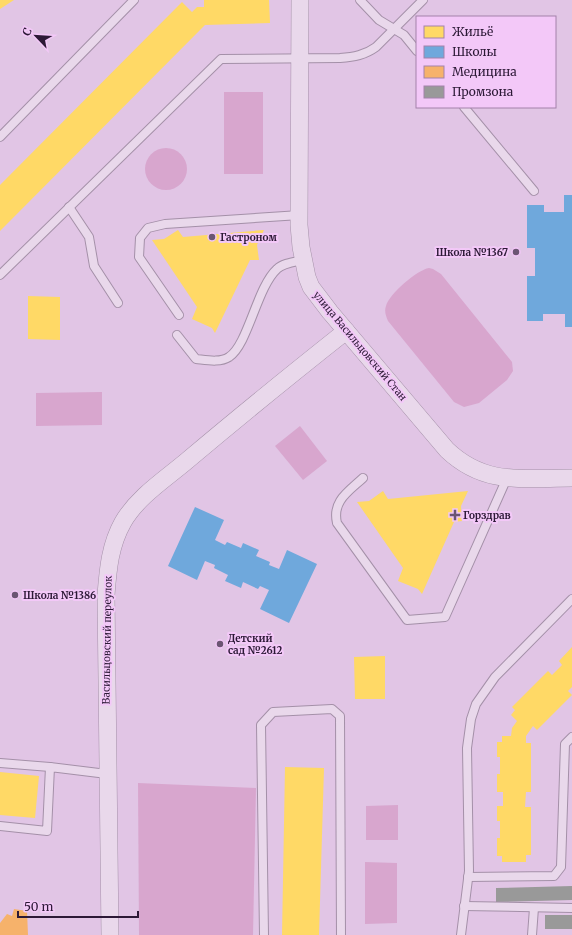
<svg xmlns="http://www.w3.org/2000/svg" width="572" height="935" font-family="Merriweather,serif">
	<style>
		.green { fill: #d8a6ce }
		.homes { fill: #ffd966 }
		.schools { fill: #6fa8dc }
		.health { fill: #f6b26b }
		.industry { fill: #999 }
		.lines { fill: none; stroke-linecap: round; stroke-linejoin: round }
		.lane-casing { stroke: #a490a8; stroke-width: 10 }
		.street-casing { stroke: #a490a8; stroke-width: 18 }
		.lane { stroke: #e9d8eb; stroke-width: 8 }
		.street { stroke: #e9d8eb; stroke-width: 17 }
		.poi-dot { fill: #6b5573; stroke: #f3c8f8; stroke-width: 1.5 }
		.labels { text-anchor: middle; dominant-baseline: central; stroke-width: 4; stroke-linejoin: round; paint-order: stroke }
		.poi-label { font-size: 10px; font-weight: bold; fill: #2c1936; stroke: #f3c8f8; text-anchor: start }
		.street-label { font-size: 10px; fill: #2c1936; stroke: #f3c8f8 }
	</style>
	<rect width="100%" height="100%" fill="#e1c5e5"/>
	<g class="green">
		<rect x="224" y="92" width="39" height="82"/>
		<circle cx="166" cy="169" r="21"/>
		<path d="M429,268l4,1 8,5 71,88 1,9 -6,9 -28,23 -15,4 -10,-5 -66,-81c-2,-5 -4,-10 -2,-15 3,-12 31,-36 43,-38z"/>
		<path d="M102,392v33l-66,1v-33z"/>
		<path d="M300,426l27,35 -24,19 -28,-34z"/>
		<path d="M138,783l118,5 -3,147h-114z"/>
		<path d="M398,805v35h-32v-34z"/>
		<path d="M365,862l32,1v60l-32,1z"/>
	</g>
	<g class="homes">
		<path d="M0,0h14l-14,9z"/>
		<path d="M204,0h65l1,23 -65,2 -205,206v-46l182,-183 10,10 5,-5h7z"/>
		<path d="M178,230l5,7 81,-7 -7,15 2,15h-9l-35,73 -3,-5 -20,-9 5,-12 -45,-67 12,-1z"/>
		<path d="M28,296l32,1v43l-32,-1z"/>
		<path d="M383,491l5,8 80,-8 -7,15 1,15 -8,1 -32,72 -4,-5 -20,-8 5,-13 -46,-66 12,-1z"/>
		<path d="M572,647v40l-4,4 4,4 -35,35 -4,-4 -7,10v7h5v49h-5l-1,15h6v48h-5v7h-24v-6h-5v-18h3v-17h-3v-15h6v-14h-6v-18h3v-17h-3v-15h5v-6h9l1,-8 5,-7 -6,-6 4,-5 -3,-3 36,-36 4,4 10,-10 -3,-4z"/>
		<path d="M385,656v43h-30l-1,-42z"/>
		<path d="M285,767l39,1 -5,167h-37z"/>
		<path d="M0,772l39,4 -4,42 -35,-3z"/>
	</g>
	<g class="schools">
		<path d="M564,195h8v132h-7v-13h-22v7h-16v-45h8v-28h-8v-43h17v7h20z"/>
		<path d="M195,507l29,13 -9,20 10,5 2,-3 14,6 2,-5 16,7 -3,6 14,6 -1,3 10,4 8,-19 30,14 -28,59 -29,-14 9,-19 -9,-4 -2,3 -15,-7 -2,6 -16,-7 3,-6 -14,-7 1,-3 -10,-4 -8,19 -29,-14z"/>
	</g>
	<path class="health" d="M14,909l13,2 1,24h-28v-12l7,-9 5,2z"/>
	<g class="industry">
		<path d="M572,886v14l-76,2v-14z"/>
		<rect x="545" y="915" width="27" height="14"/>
	</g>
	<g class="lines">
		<g class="lane-casing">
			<g id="lane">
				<path d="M360,0l19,20 25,15 13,16"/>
				<path d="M464,107l70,84"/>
				<path d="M0,137l134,-137"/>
				<path d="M69,207l20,30 5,29 24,37"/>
				<path d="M0,275l221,-216 119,-1c14,-1 25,-3 36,-11l47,-47"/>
				<path d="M179,315l-40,-58 1,-19 8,-10 17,-4 135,-9"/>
				<path d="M177,335l19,24c10,1 24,4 33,-2 19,-12 28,-70 48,-88 6,-6 17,-7 26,-9"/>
				<path d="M363,478c-15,14 -31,23 -26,45l70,97 38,-3 62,-139"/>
				<path d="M0,763l50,4"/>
				<path d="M0,826l47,5 3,-64 57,7"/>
				<path d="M468,877l86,-1 7,-9 4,-123 7,-7"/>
				<path d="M464,906l108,2"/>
				<path d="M264,935l-3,-210 12,-13 59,-3 8,7 1,219"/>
				<path d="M461,935l8,-64 -2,-123 4,-29 5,-15 19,-27 77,-78"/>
				<path d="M532,935l2,-27"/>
			</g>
		</g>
		<g class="street-casing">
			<g id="street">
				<path d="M300,0l-1,225 2,22 6,30 4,10 19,25 117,138c38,36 76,28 125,28"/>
				<path d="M110,935l-4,-340c2,-26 4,-50 17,-73 15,-26 44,-44 66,-63 51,-43 104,-86 157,-128"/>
			</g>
		</g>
		<use href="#lane" class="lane"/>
		<use href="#street" class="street"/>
	</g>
	<g class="poi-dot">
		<circle cx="212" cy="237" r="4"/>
		<circle cx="516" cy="252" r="4"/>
		<path d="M453 509h4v4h4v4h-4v4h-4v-4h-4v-4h4z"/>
		<circle cx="15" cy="595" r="4"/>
		<circle cx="220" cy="644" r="4"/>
	</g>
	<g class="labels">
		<g class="poi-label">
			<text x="220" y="237">Гастроном</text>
			<text x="508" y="252" text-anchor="end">Школа №1367</text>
			<text x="463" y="515">Горздрав</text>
			<text x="23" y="595">Школа №1386</text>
			<text x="228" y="638">Детский<tspan x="228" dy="12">сад №2612</tspan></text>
		</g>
		<g class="street-label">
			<text transform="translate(360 346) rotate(50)">улица Васильцовский Стан</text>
			<text transform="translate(107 640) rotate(-89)">Васильцовский переулок</text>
		</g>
	</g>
	<rect x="416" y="16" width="140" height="92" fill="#f3c8f8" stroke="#a382aa"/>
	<rect x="424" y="26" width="20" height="12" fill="#ffd966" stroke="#a382aa"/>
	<text x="452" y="36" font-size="12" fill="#2c1936">Жильё</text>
	<rect x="424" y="46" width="20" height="12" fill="#6fa8dc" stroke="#a382aa"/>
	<text x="452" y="56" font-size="12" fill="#2c1936">Школы</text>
	<rect x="424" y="66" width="20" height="12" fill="#f6b26b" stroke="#a382aa"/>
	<text x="452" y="76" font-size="12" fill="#2c1936">Медицина</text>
	<rect x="424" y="86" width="20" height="12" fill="#999999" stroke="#a382aa"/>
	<text x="452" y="96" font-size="12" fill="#2c1936">Промзона</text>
	<g transform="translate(36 36) rotate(295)" stroke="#f3c8f8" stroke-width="3" paint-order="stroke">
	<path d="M0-3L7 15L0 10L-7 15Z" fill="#2c1936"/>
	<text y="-6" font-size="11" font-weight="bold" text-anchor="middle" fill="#2c1936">С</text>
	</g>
	<path d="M18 911v6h120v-6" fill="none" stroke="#2c1936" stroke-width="2"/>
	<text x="24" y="911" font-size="12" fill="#2c1936" stroke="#f3c8f8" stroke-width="3" paint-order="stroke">50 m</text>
</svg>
